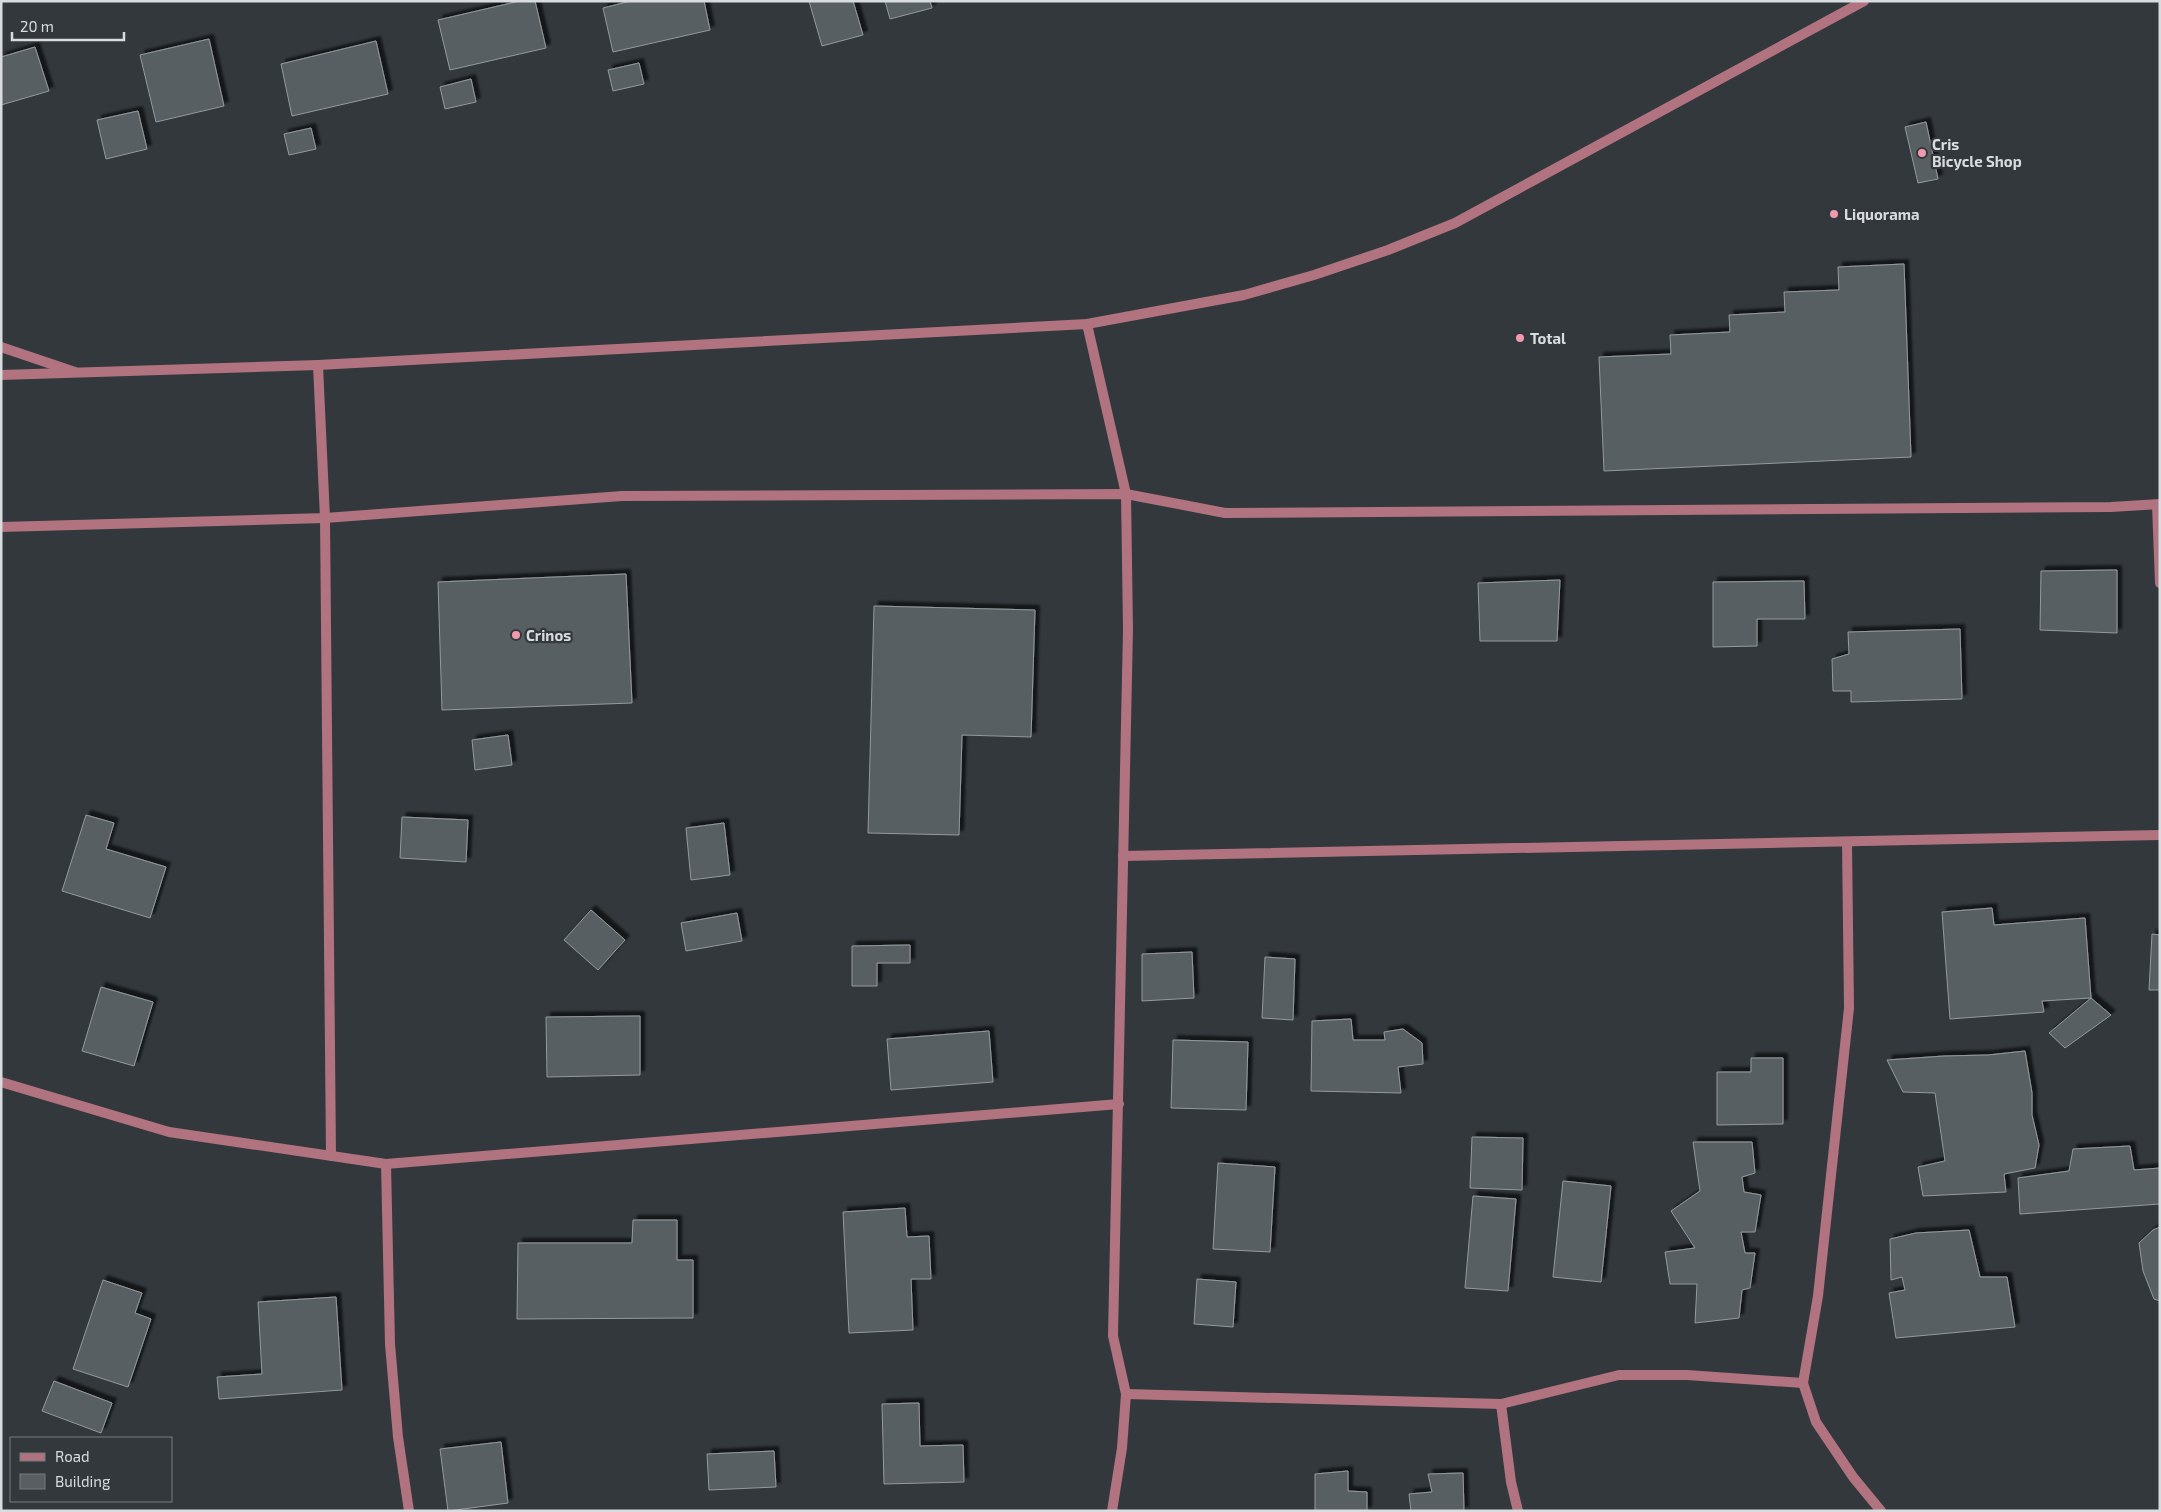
<svg xmlns="http://www.w3.org/2000/svg" width="2161" height="1512" font-family="'Exo 2',sans-serif">
	<style>
		.building { fill: #595e63; stroke: #939a9f; filter: url(#shadow) }
		.lines { fill: none; stroke-linecap: round; stroke-linejoin: round }
		.minor { stroke: #b0737f; stroke-width: 10 }
		.tertiary { stroke: #b0737f; stroke-width: 10 }
		.poi-dot { fill: #f29aad; stroke: #32383c; stroke-width: 2 }
		.labels { text-anchor: middle; dominant-baseline: central; stroke-width: 4.5; stroke-linejoin: round; paint-order: stroke }
		.poi-label { font-size: 15px; font-weight: bold; fill: #d8dcde; stroke: #32383c; text-anchor: start }
	</style>
	<defs>
		<filter id="shadow"><feDropShadow dx="4.5" dy="-4.5" stdDeviation="1" flood-color="#0009"/></filter>
	</defs>
	<rect width="100%" height="100%" fill="#32383c"/>
	<g class="building">
		<path d="M520,1h15l11,47 -96,22 -12,-50z"/>
		<path d="M631,1h73l6,29 -97,22 -10,-44z"/>
		<path d="M809,1h44l10,34 -41,11z"/>
		<path d="M885,1h45l2,7 -42,11z"/>
		<path d="M209,39l15,67 -68,16 -16,-67z"/>
		<path d="M376,41l12,53 -96,22 -11,-52z"/>
		<path d="M35,47l14,44 -48,14v-48z"/>
		<path d="M639,63l5,21 -31,7 -5,-21z"/>
		<path d="M471,79l5,23 -31,7 -5,-22z"/>
		<path d="M138,111l9,38 -41,10 -9,-39z"/>
		<path d="M1926,122l12,57 -20,4 -13,-56z"/>
		<path d="M311,128l5,21 -27,6 -5,-21z"/>
		<path d="M1904,264l7,193 -307,14 -5,-114 72,-3 -1,-19 60,-3 -1,-17 56,-3 -1,-20 55,-2 -1,-23z"/>
		<path d="M2117,570v63l-77,-3 1,-59z"/>
		<path d="M626,574l6,129 -190,7 -4,-128z"/>
		<path d="M1560,580l-3,61h-77l-2,-58z"/>
		<path d="M1804,581l1,38h-48v27l-44,1v-65z"/>
		<path d="M874,606l161,4 -4,127 -69,-2 -3,100 -91,-2z"/>
		<path d="M1960,629l2,70 -111,3v-11h-18l-1,-32 17,-5 -1,-22z"/>
		<path d="M508,735l4,30 -37,5 -3,-30z"/>
		<path d="M86,815l28,8 -8,26 60,18 -16,51 -88,-27z"/>
		<path d="M402,817l66,3 -2,42 -66,-4z"/>
		<path d="M724,823l6,52 -39,5 -5,-52z"/>
		<path d="M1992,908l2,17 91,-7 6,80 -49,3 2,11 -94,7 -8,-107z"/>
		<path d="M591,910l34,30 -27,30 -34,-30z"/>
		<path d="M737,913l5,28 -56,10 -5,-28z"/>
		<path d="M2152,934l8,1v55h-11z"/>
		<path d="M910,945v18h-33v23h-25v-40z"/>
		<path d="M1192,952l2,46 -52,3v-47z"/>
		<path d="M1265,957l30,2 -2,61 -31,-2z"/>
		<path d="M101,987l52,15 -19,64 -52,-15z"/>
		<path d="M2091,998l20,17 -46,33 -16,-15z"/>
		<path d="M640,1016v59l-93,2 -1,-60z"/>
		<path d="M1351,1019l2,21h32l-1,-8 19,-3 19,14 1,21 -25,3 3,26 -90,-2 1,-70z"/>
		<path d="M989,1031l4,51 -102,8 -4,-51z"/>
		<path d="M1173,1040l75,2 -2,68 -75,-2z"/>
		<path d="M2025,1051l7,42v22l7,30 -4,23 -31,6 2,18 -83,4 -5,-29 27,-6 -10,-68 -32,-1 -16,-32 57,-4 44,-1z"/>
		<path d="M1751,1058h32v66l-66,1v-53h34z"/>
		<path d="M1472,1137l51,1 -1,52 -52,-2z"/>
		<path d="M1693,1142h59l3,31 -13,4 2,15 17,3 -6,37h-14l4,21h10l-5,35 -8,2 -3,28 -44,5 2,-39h-27l-5,-32 30,-4 -24,-37 29,-20z"/>
		<path d="M2130,1146l4,24 26,-2v36l-140,10 -2,-36 51,-7 4,-22z"/>
		<path d="M1218,1163l57,4 -5,85 -57,-3z"/>
		<path d="M1563,1181l48,5 -10,96 -48,-5z"/>
		<path d="M1473,1196l43,3 -8,92 -43,-3z"/>
		<path d="M905,1208l2,29 22,-1 2,43h-20l2,51 -64,3 -6,-121z"/>
		<path d="M633,1220h44v40h16v58l-176,1 1,-76h114z"/>
		<path d="M2160,1227v74l-6,-2 -11,-28 -4,-28 14,-13z"/>
		<path d="M1969,1230l11,47h27l8,50 -119,11 -7,-45 16,-3 -3,-13 -11,3 -1,-41 26,-6z"/>
		<path d="M1197,1279l39,3 -3,45 -39,-3z"/>
		<path d="M103,1280l39,13 -7,20 16,6 -23,68 -55,-18z"/>
		<path d="M336,1297l6,93 -123,9 -2,-22 45,-3 -4,-72z"/>
		<path d="M54,1381l58,22 -11,30 -59,-22z"/>
		<path d="M919,1403l1,43 43,-1 1,37 -80,2 -2,-80z"/>
		<path d="M501,1442l7,61 -60,8 -8,-62z"/>
		<path d="M774,1451l2,36 -67,3 -2,-36z"/>
		<path d="M1348,1471v20l19,1v19h-52v-37z"/>
		<path d="M1463,1473l1,38h-53l-2,-17 23,-2 -4,-18z"/>
	</g>
	<g class="lines">
		<g class="minor">
			<path d="M1087,324l39,170 2,135 -15,707 13,58 -4,54 -10,63"/>
			<path d="M1,347l74,25"/>
			<path d="M318,365l7,153 6,638"/>
			<path d="M2157,505l3,78"/>
			<path d="M1,527l324,-9 297,-22 504,-2 99,19 886,-6 49,-3"/>
			<path d="M1847,842l2,166 -31,288 -15,87 13,39 37,55 28,34"/>
			<path d="M1123,856l1037,-21"/>
			<path d="M1,1082l168,50 217,32 733,-60"/>
			<path d="M386,1164l4,180 8,93 11,74"/>
			<path d="M1126,1394l375,10 118,-29h68l116,8"/>
			<path d="M1501,1404l10,78 7,29"/>
		</g>
		<path class="tertiary" d="M1,375l317,-10 769,-41 157,-29 70,-20 74,-25 67,-27 409,-222"/>
	</g>
	<g class="poi-dot">
		<circle cx="1922" cy="153" r="5"/>
		<circle cx="1834" cy="214" r="5"/>
		<circle cx="1520" cy="338" r="5"/>
		<circle cx="516" cy="635" r="5"/>
	</g>
	<g class="labels">
		<g class="poi-label">
			<text x="1932" y="144">Cris<tspan x="1932" dy="17">Bicycle Shop</tspan></text>
			<text x="1844" y="214">Liquorama</text>
			<text x="1530" y="338">Total</text>
			<text x="526" y="635">Crinos</text>
		</g>
	</g>
	<rect width="2161" height="1512" fill="none" stroke="#d8dcde" stroke-width="5"/>
	<rect x="10" y="1437" width="162" height="65" fill="#32383c" stroke="#747a7d"/>
	<rect x="20" y="1453" width="25" height="8" fill="#b0737f" stroke="#747a7d"/>
	<text x="55" y="1462" font-size="15" fill="#d8dcde">Road</text>
	<rect x="20" y="1474" width="25" height="15" fill="#595e63" stroke="#747a7d"/>
	<text x="55" y="1487" font-size="15" fill="#d8dcde">Building</text>
	<path d="M12 32v8h112v-8" fill="none" stroke="#d8dcde" stroke-width="2.5"/>
	<text x="20" y="32" font-size="15" fill="#d8dcde" stroke="#32383c" stroke-width="4" paint-order="stroke">20 m</text>
</svg>
